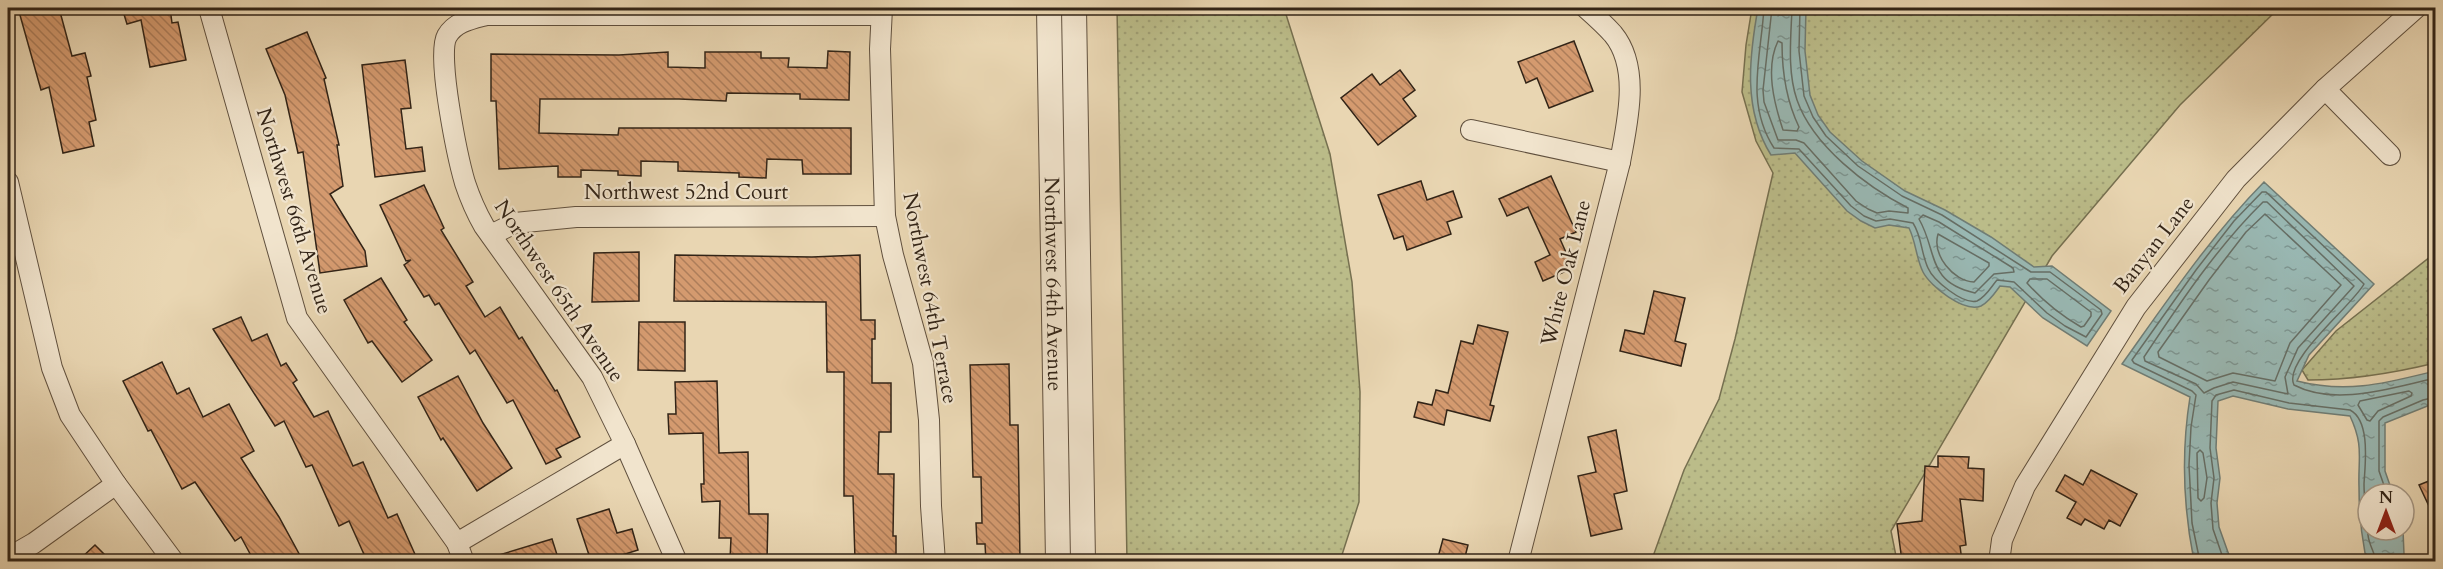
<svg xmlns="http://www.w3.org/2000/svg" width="2443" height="569" font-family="Cardo,serif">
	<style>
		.grass { fill: url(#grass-dots); stroke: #767050; stroke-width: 1.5 }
		.water { fill: url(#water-ripples); stroke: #707d75; stroke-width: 1.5 }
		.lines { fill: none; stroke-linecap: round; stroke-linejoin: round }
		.shore { stroke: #666e65; stroke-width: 1.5 }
		.building { fill: url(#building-back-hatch); stroke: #322417; stroke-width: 1.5 }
		.minor-casing { stroke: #60503e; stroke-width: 22 }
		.tertiary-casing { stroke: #60503e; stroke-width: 26 }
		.minor { stroke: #f1e4cd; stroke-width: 20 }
		.tertiary { stroke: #f1e4cd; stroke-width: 24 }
		.labels { text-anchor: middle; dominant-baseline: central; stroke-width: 4.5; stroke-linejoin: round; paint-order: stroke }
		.street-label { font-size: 21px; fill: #322417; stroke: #f1e4cd }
	</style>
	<defs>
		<pattern id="grass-dots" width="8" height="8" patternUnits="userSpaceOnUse" patternTransform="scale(1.5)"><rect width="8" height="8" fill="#bbbc89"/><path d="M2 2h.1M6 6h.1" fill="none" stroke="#a1a176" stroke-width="1.8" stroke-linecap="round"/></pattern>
		<pattern id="water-ripples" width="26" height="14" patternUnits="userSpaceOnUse" patternTransform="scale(1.5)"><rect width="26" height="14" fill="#99b8b3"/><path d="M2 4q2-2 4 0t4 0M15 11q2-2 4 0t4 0" fill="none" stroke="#7d9591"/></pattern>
		<pattern id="building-back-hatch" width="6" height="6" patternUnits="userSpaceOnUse" patternTransform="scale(1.5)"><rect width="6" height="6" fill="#d49a6f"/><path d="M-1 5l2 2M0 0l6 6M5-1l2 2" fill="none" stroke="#ad7d5a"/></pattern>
	</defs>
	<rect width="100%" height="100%" fill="#e9d6b2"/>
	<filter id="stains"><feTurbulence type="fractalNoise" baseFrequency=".00333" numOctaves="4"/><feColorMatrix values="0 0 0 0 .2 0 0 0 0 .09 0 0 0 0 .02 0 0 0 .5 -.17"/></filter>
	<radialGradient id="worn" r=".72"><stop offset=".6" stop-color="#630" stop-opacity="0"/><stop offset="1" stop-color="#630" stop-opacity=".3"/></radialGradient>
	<g class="grass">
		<path d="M1117,8h167l46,146 22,128 8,110 -1,110 -19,59h-213z"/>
		<path d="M1752,8h527l-99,97 -128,151 -161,275 6,30 -246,1 33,-92 35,-71 16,-60 38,-166 -17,-32 -14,-49 4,-47z"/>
		<path d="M2435,253v110c-41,10 -84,17 -127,17l-6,-10 34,-39z"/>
	</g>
	<g class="water">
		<path d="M1758,8h48l-1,43 5,44 8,20 12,17 32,29 43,30 40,19 46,27 43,30 18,-1 59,45 -24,35 -44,-28 -33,-31 -10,-1c-5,7 -11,16 -19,20 -17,7 -51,-20 -58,-34 -7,-14 -7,-30 -14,-44l-20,-3 -14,3 -14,-7 -14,-10 -52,-58 -24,2c-28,-45 -22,-97 -13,-147z"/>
		<path d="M2264,182l110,102 -65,71 -12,26c51,13 89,2 138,-10v32l-50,20v48l8,23h-25v36h35l1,24 -5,7h-25l-9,-8c-4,-21 -6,-44 -6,-66 -1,-30 5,-41 -9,-71l-62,-7 -55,-13 -15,5 -2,47 4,30 -3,25 2,24 10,28 -1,6h-34c-11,-55 -13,-108 -4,-164l-68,-33c45,-63 88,-127 142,-182z"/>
	</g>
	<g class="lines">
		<g class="shore">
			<path d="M1764,8c-3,49 -19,95 10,140l25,1 52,57 13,10 12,5 14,-2 23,4c9,14 8,30 15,45 5,12 35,37 49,33 9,-4 14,-14 20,-21l17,2 33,31 18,13 21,11 16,-23 -1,-4 -51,-38h-19l-89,-57 -40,-19 -44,-30 -32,-30 -13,-19 -9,-21 -5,-45 1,-43"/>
			<path d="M1772,8l-9,82 1,12 14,38h18l8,3 52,58 12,8 9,4 12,-2 19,2v-5c-41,-21 -95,-62 -111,-108 -10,-29 -6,-63 -5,-92"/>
			<path d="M1778,41l4,2c0,30 4,57 17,84l-2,4 -14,-1c-9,-27 -18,-62 -5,-89z"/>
			<path d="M2263,202h4l87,84 -56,62 -13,29 3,17 -55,-12 -19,6 -10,5 -8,-9 -51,-23 -1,-4c36,-54 73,-110 119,-155z"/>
			<path d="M2265,214l76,71 -51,58 -15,38 -42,-8 -26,8 -48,-24 -1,-5 51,-72 37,-48z"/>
			<path d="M1923,215l16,7 74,46 1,4 -20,2 -19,19c-49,-11 -37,-41 -56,-74z"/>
			<path d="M1938,234l51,29v3l-15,16c-21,-1 -42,-27 -36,-48z"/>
			<path d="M2030,279h17l44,33v4l-7,10 -3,1c-21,-12 -38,-26 -54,-44z"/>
			<path d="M2409,391l3,2 -1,3 -33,15 -8,10 -3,-1 -9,-15 2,-4z"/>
			<path d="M2200,450l3,3 4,25 -3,20 -3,3 -3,-3 -1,-45z"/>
			<path d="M2387,494l-8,-23v-50l4,-4 40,-17 13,-3"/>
			<path d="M2200,562l-8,-39 -3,-58 2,-38 5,-32 -4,-4 -58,-28 -2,-3 64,-90 38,-49 28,-29h4l98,92c-11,21 -82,77 -70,101 42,22 99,2 142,-7"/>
			<path d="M2222,562v-7l-9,-26 -2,-26 3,-25 -4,-30 2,-47 4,-6 18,-5 55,13 61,7c21,11 15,55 14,74 0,17 3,35 4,51 1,10 7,18 8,27"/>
		</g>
	</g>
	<g class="building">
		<path d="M18,8h41l13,48 13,-3 6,23 -4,1 9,43 -7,2 5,24 -31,7 -14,-66 -8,3z"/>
		<path d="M122,8h48l2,15 6,-1 8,38 -36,7 -9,-47 -14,4z"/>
		<path d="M307,32l19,46 -2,1 15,66h-2l6,41 -13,8 35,57 2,15 -47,7 -17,-121 -5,1 -13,-58 -19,-46z"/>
		<path d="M1574,41l19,50 -44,17 -12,-30 -11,5 -8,-21z"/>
		<path d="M828,51l22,1 -1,48 -49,-1v-5l-73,-1 -1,8 -47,-2h-139l-1,34 79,2 1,-7h232v46h-48l-1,-14 -35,-1 -1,19 -27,-1v-4l-61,-2v-9l-37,-1v15l-23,-1v-4l-37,-1v7h-23v-11l-59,3 -3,-68h-5v-47l128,1 49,-3v15l37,1v-16h56v6h28l-1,9 39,1z"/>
		<path d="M405,60l6,48 -10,1 5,40 16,-2 3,24 -50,6 -13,-112z"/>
		<path d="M1400,70l15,20 -12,9 13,17 -38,29 -37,-47 31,-24 8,11z"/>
		<path d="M1551,176l25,56 -16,7 13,29 -30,13 -8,-19 15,-7 -22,-48 -21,9 -8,-17z"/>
		<path d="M1421,181l6,19 26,-9 9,26 -15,5 4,12 -44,16 -4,-14 -9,3 -16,-44z"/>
		<path d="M424,185l20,43 -3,2 32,52 -7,4 19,31 15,-10 19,32 3,-2 33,54 2,-1 23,47 -24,12 5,8 -15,7 -33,-64 -6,3 -32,-53 -5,4 -31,-51 -4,2 -6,-10 -5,2 -20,-32 7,-5 -5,1 -26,-56z"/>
		<path d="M639,252v49l-47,1 2,-49z"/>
		<path d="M675,255l137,2 48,-2 1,65h14v19h-3v44h19v49h-12l-1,42h16l-1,62h3v22l-41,1 -2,-63h-9v-124h-17l-1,-70 -152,-1z"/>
		<path d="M381,278l26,42 -3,2 28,38 -30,22 -30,-41 -4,2 -24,-43z"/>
		<path d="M1654,291l31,7 -10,43 11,3 -5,22 -61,-15 5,-21 19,4z"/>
		<path d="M241,317l11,24 15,-7 14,32 5,-3 11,17 -4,3 21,34 14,-6 25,55 10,-4 25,56 9,-4 21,47h-51l-18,-40 -10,5 -27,-61 -6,2 -22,-46 -9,5 -62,-97z"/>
		<path d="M639,322h46v49l-47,-1z"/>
		<path d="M1478,325l30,7 -18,73 4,1 -4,15 -43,-11 -3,15 -30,-8 4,-15 14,3 4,-15 12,3 13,-52 12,3z"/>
		<path d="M162,362l15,32 12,-6 14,29 26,-13 25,47 -13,7 38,59 24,44h-49l-13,-24 -6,4 -40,-59 -13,7 -31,-59 -3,1 -25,-50z"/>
		<path d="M1009,364l1,61h8l2,136h-34l-1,-17h-8l-1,-21h6l-1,-46h-8l-3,-112z"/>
		<path d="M458,376l25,47 29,45 -35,23 -34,-53 -2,2 -23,-43z"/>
		<path d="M717,381l2,72 29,-1 1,62h19l-1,47 -37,-1 1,-22h-12l1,-37 -18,1 -1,-18h3l-1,-51 -34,1 -1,-20h8l-1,-32z"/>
		<path d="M1616,430l11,61 -13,3 8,35 -31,7 -13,-60 18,-4 -8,-35z"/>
		<path d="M1938,456l31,1 -1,11 16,1 -1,32 -23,-2 6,46 -6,1 2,15h-60l-5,-37 25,-3 3,-55 13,1z"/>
		<path d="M2091,470l46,24 -17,32 -11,-6 -5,9 -19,-10 -4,6 -14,-7 9,-16 -20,-11 9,-16 18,10z"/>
		<path d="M2436,478v43l-17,-36z"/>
		<path d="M609,509l8,24 15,-4 6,21 -35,11h-12l-14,-42z"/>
		<path d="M552,539l7,22h-70v-3z"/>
		<path d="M1443,539l25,6 -4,16h-27z"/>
		<path d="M95,545l16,16h-33z"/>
	</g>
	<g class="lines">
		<g class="minor-casing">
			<g id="minor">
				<path d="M209,8l88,310 160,225 7,19"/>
				<path d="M882,8l-2,41 5,167 8,39 30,108 6,57 2,86 4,56"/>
				<path d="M2325,89l65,66"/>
				<path d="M1471,130l149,32"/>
				<path d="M8,182l44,186 18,47 46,69 58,78"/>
				<path d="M491,235l24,-12 61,-6 309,-1"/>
				<path d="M457,543l168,-99"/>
				<path d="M8,558l26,-15 82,-59"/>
				<path d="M677,562l-52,-118 -33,-67 -108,-151c-8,-14 -14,-28 -19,-43 -7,-24 -29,-128 -18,-147 8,-14 24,-17 39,-21h395"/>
				<path d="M1518,562l102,-400c7,-39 21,-94 -7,-128 -8,-9 -18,-18 -27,-26"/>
				<path d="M1999,562l3,-22 23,-54 111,-179 100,-128 89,-90 91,-81"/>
			</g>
		</g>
		<g class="tertiary-casing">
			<g id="tertiary">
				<path id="s1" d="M1049,8l9,554"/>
				<path d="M1074,8l9,554"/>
			</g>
		</g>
		<use href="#minor" class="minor"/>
		<use href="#tertiary" class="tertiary"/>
	</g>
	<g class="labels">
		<g class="street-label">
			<text x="686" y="192">Northwest 52nd Court</text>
			<text transform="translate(294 211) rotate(73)">Northwest 66th Avenue</text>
			<text transform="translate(2154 245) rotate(-52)">Banyan Lane</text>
			<text transform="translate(1566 273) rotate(-76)">White Oak Lane</text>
			<text stroke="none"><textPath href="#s1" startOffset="276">Northwest 64th Avenue</textPath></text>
			<text transform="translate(559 291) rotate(56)">Northwest 65th Avenue</text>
			<text transform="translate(930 298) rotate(79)">Northwest 64th Terrace</text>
		</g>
	</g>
	<rect width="2443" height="569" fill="none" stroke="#e9d6b2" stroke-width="30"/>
	<rect x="9" y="9" width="2425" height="551" fill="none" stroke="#322417" stroke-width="3"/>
	<rect x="15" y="15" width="2413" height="539" fill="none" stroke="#322417" stroke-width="1.5"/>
	<g transform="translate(2386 512)"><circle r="28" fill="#f1e4cd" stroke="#a59784" stroke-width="1.5"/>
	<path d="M0-4.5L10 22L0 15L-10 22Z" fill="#8f2418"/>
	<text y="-9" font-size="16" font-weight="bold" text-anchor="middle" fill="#322417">N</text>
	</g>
	<rect width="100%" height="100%" filter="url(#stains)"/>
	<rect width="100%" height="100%" fill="url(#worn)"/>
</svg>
